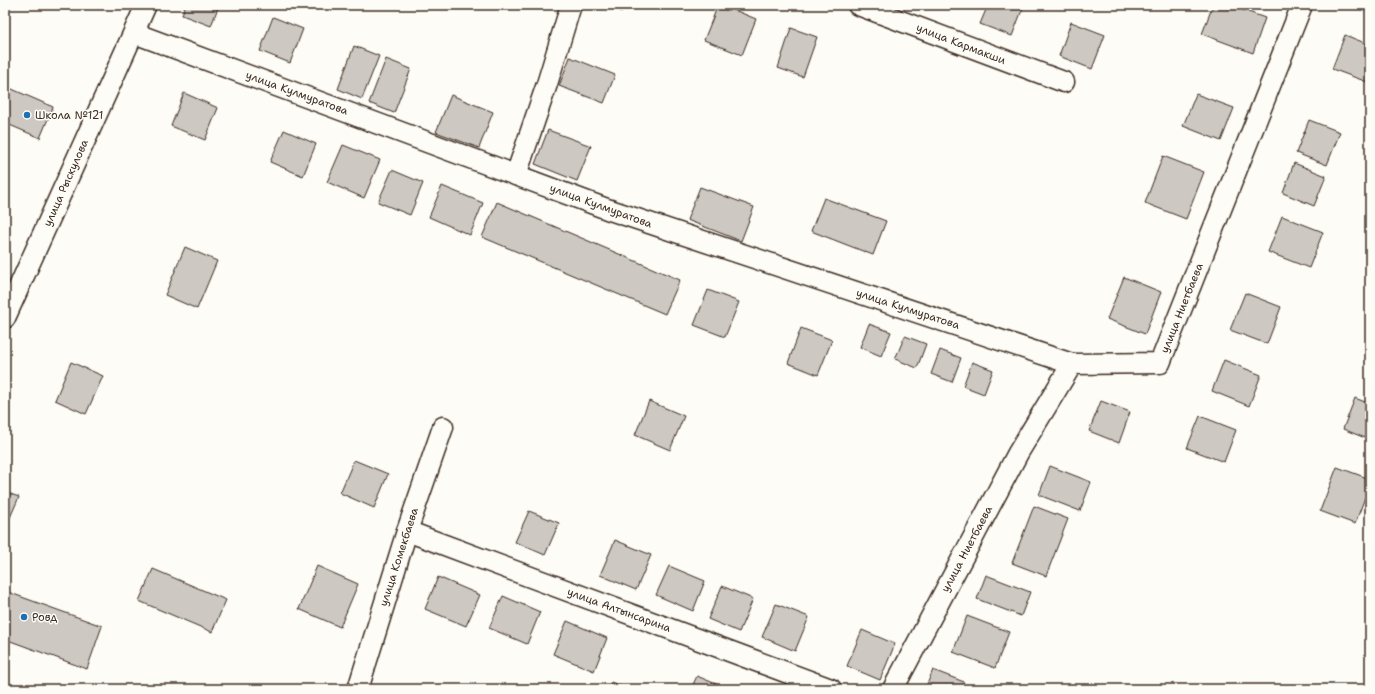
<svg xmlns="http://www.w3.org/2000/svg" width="1375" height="694" font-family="'Shantell Sans',sans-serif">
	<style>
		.building { fill: #cdc8c2; stroke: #3b2a1e }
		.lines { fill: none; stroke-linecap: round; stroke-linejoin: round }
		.street-casing { stroke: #3b2a1e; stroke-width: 23 }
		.street { stroke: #fdfcf7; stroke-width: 20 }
		.poi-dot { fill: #1f6fb2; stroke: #fdfcf7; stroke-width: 1.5 }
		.labels { text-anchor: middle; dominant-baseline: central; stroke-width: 3; stroke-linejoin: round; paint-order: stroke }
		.street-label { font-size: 11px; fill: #3b2a1e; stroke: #fdfcf7 }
		.poi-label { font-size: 11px; fill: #3b2a1e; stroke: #fdfcf7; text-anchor: start }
	</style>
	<rect width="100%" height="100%" fill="#fdfcf7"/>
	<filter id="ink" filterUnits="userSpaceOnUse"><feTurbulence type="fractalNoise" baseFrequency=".025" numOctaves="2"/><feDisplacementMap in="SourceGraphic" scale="8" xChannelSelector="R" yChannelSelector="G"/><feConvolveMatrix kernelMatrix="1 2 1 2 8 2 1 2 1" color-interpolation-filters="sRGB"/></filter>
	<g filter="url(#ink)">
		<g class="building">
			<path d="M185,5h34l-8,21 -29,-11z"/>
			<path d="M605,5h20l-3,7z"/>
			<path d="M718,5h4l34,14 -14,36 -38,-15z"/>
			<path d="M988,5h36l-12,31 -32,-12z"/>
			<path d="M1213,5h16l36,13 -12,35 -51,-19z"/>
			<path d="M273,17l30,12 -13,34 -30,-12z"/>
			<path d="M1071,22l34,13 -13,34 -33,-13z"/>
			<path d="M791,28l26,9 -14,40 -25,-9z"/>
			<path d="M1345,35l25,10v38l-38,-14z"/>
			<path d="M354,46l25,10 -17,43 -24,-10z"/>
			<path d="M570,57l45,18 -11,28 -45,-17z"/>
			<path d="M386,59l25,10 -17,44 -25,-10z"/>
			<path d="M5,86l48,21 -13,31 -35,-15z"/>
			<path d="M184,93l34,15 -13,32 -34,-14z"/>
			<path d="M1196,94l38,14 -13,33 -38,-15z"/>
			<path d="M451,95l42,17 -14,36 -43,-16z"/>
			<path d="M1309,120l31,12 -13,33 -31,-12z"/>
			<path d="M284,130l32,14 -13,32 -33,-14z"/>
			<path d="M548,130l43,16 -14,35 -42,-17z"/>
			<path d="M343,145l37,15 -16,38 -37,-16z"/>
			<path d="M1163,156l41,16 -18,47 -41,-16z"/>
			<path d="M1294,163l32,13 -12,30 -31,-13z"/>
			<path d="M392,170l31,13 -13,32 -32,-13z"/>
			<path d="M442,186l41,17 -13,32 -41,-18z"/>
			<path d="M700,187l54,20 -13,34 -54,-21z"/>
			<path d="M824,198l62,23 -13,34 -62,-24z"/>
			<path d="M497,202l183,78 -15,34 -183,-77z"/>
			<path d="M1282,216l41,16 -14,36 -41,-16z"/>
			<path d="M185,247l32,14 -20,48 -32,-14z"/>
			<path d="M1124,277l37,15 -16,42 -38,-15z"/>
			<path d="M708,290l31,12 -14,35 -31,-12z"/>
			<path d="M1245,293l36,14 -14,37 -37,-14z"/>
			<path d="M869,324l22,8 -10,24 -21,-9z"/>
			<path d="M801,328l31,12 -14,35 -30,-12z"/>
			<path d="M905,336l21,8 -9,24 -22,-9z"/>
			<path d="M940,350l21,8 -9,24 -21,-8z"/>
			<path d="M1224,360l37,15 -12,31 -37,-15z"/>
			<path d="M71,362l32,14 -17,38 -31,-14z"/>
			<path d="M972,362l21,8 -9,24 -21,-8z"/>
			<path d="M1355,398l15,6v36l-27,-11z"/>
			<path d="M649,401l35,15 -14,34 -35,-15z"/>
			<path d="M1101,401l29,11 -11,31 -30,-12z"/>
			<path d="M1200,416l36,14 -12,32 -37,-14z"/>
			<path d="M354,460l34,14 -14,34 -34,-15z"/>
			<path d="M1050,466l41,16 -11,29 -41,-16z"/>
			<path d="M1337,467l33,12v5l-15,40 -35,-13z"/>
			<path d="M5,492l14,5 -11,25 -3,-1z"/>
			<path d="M1034,506l34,13 -22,57 -34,-13z"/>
			<path d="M529,511l30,12 -14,32 -30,-13z"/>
			<path d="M615,540l36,15 -15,35 -36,-15z"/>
			<path d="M317,566l41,18 -18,43 -41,-18z"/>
			<path d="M669,566l36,15 -12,30 -37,-16z"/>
			<path d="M153,569l73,31 -14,32 -73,-31z"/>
			<path d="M986,575l44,17 -9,24 -44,-17z"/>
			<path d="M438,577l42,18 -14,31 -41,-17z"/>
			<path d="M722,586l31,13 -14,33 -31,-13z"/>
			<path d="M5,591l97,35 -15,43 -82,-30z"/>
			<path d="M503,596l37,16 -13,32 -38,-16z"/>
			<path d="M776,604l33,13 -14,34 -33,-14z"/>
			<path d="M967,616l42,16 -14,36 -42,-16z"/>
			<path d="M567,621l40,17 -13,33 -41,-17z"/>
			<path d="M862,630l33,14 -15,36 -33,-14z"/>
			<path d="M933,670l31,12 -3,7h-36z"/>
			<path d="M697,676l31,13h-37z"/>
			<path d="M611,682l17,7h-20z"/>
		</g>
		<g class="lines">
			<g class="street-casing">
				<g id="street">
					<path d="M858,5l206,77"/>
					<path d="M134,33l473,176 465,155"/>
					<path d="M516,175l31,-91 24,-79"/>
					<path d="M5,318l141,-313"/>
					<path d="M407,531l424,158"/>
					<path d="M358,689l49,-158 36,-104"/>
					<path d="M893,689l125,-236 54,-89 88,-1 142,-358"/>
				</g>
			</g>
			<use href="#street" class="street"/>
		</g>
	</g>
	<g class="poi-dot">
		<circle cx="27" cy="115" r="4"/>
		<circle cx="24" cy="617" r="4"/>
	</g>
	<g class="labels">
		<g class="street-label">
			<text transform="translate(961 44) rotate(21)">улица Кармакши</text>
			<text transform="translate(297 93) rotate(20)">улица Кулмуратова</text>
			<text transform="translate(66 183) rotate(-66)">улица Рыскулова</text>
			<text transform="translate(601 206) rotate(20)">улица Кулмуратова</text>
			<text transform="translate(1182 308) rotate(-68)">улица Ниетбаева</text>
			<text transform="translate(908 309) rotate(18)">улица Кулмуратова</text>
			<text transform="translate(967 549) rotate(-62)">улица Ниетбаева</text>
			<text transform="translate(399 557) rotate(-72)">улица Комекбаева</text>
			<text transform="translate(619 610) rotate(20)">улица Алтынсарина</text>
		</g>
		<g class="poi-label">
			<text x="35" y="115">Школа №121</text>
			<text x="32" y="617">Ровд</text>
		</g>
	</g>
	<rect width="1375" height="694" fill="none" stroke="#fdfcf7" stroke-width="20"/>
	<rect x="10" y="10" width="1355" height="674" fill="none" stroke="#3b2a1e" stroke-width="1.5" filter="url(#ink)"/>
</svg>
